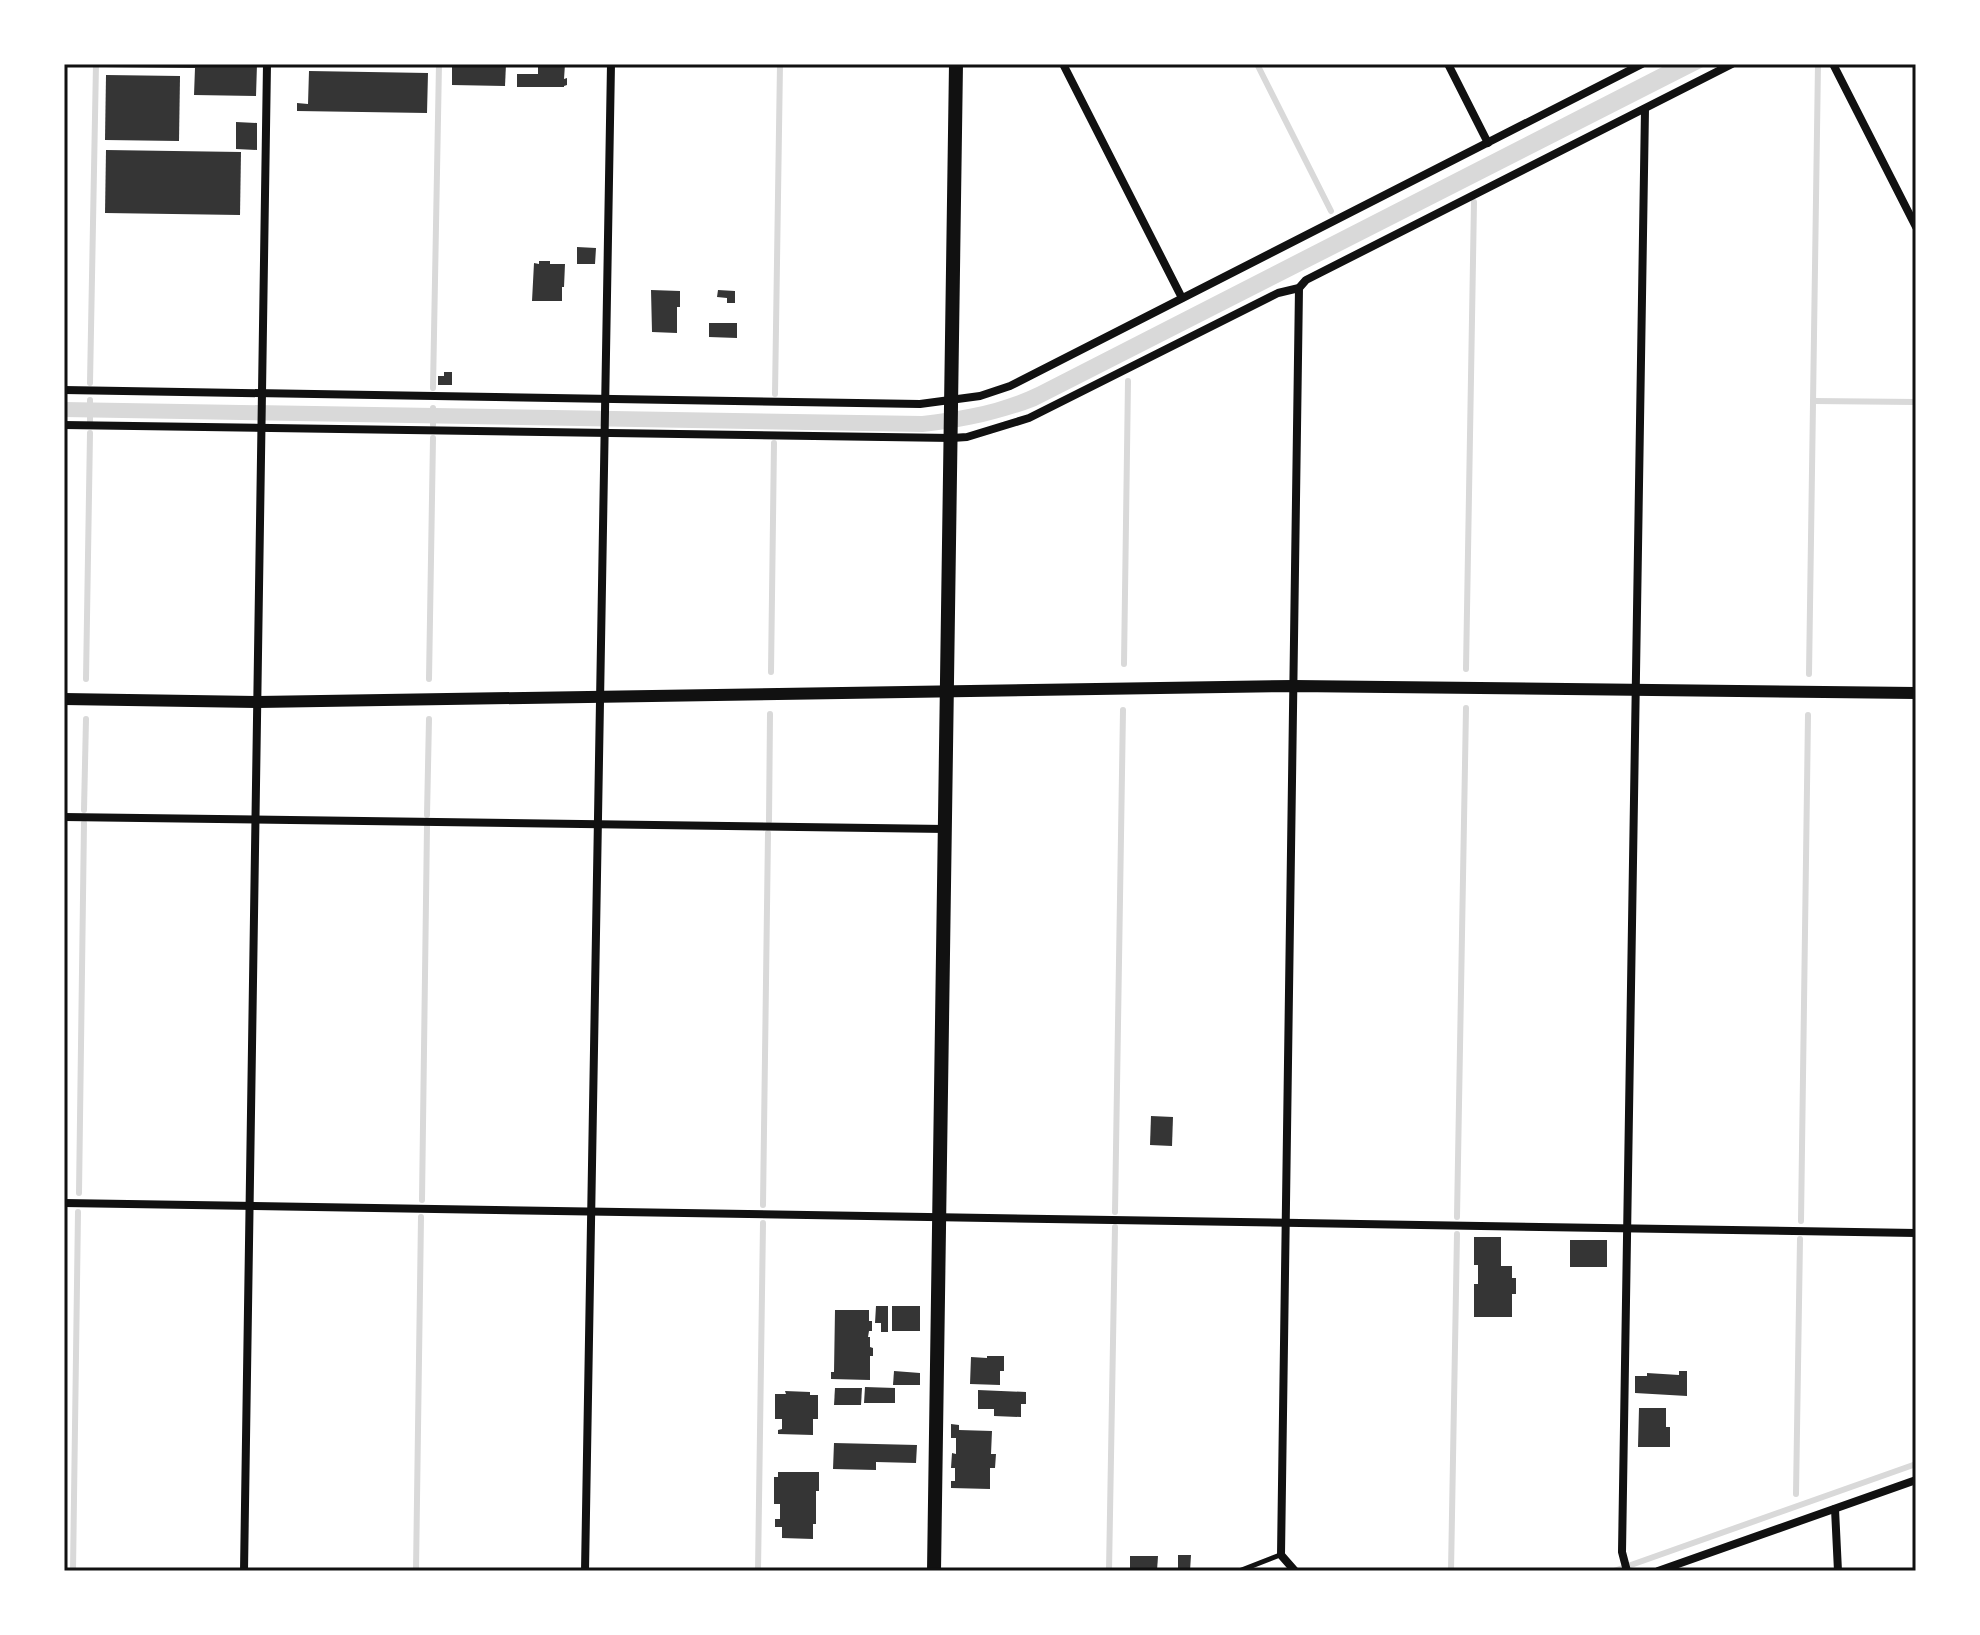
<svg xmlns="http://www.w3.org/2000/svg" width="1980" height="1635" viewBox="0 0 1980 1635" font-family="'Alegreya Sans',sans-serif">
<rect width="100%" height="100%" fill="#fff"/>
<path fill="#d9d9d9" d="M1668 64H1709L1036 406C999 420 963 428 923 432L64 417V402L922 416C962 411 1000 405 1037 387Z"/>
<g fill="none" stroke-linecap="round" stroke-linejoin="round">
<g stroke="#d9d9d9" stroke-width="6">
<path d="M1257 64 1331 211"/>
<path d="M90 383 96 64"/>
<path d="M433 388 439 64"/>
<path d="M775 394 780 64"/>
<path d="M1813 401 1916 402"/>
<path d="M90 421V400"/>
<path d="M433 425V408"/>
<path d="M1124 664 1128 381"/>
<path d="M1466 669 1474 202"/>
<path d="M771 672 774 443"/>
<path d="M1809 674 1818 64"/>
<path d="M86 679 90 433"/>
<path d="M429 679 433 438"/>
<path d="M84 810 86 719"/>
<path d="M427 815 429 719"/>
<path d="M769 821 770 714"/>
<path d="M79 1193 84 823"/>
<path d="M422 1200 427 826"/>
<path d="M763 1205 768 833"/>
<path d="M1115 1212 1123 710"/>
<path d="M1457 1217 1466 708"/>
<path d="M1801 1221 1808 715"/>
<path d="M1796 1494 1800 1239"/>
<path d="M73 1571 78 1212"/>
<path d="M416 1571 421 1217"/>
<path d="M758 1571 763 1223"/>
<path d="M1109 1571 1115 1227"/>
<path d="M1451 1571 1457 1234"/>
<path d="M1614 1571 1916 1464"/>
</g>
</g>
<g fill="#353535">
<path d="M105 64H257L256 96 194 95 195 68 105 67Z"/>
<path d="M452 64H506L505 86 452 85Z"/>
<path d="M538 64H565L564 79 567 78V85L564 86V87H517V74H538Z"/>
<path d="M309 71 428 73 427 113 297 111V103L308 104Z"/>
<path d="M106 75 180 76 179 141 105 140Z"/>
<path d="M236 122 257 123V150L236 149Z"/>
<path d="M106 150 241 152 240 215 105 213Z"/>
<path d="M577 247 596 248 595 264H577Z"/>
<path d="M539 261H550V264H565L564 287H562V301H532L534 263 539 264Z"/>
<path d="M651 290 680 291V307H677V333L652 332Z"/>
<path d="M718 290 735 291V303H727V298L717 297Z"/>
<path d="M709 323H737V338L709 337Z"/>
<path d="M444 372H452V385H438V376H444Z"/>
<path d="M1151 1116 1173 1117 1172 1146 1150 1145Z"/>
<path d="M1474 1237H1501V1266H1512V1278H1516V1294H1512V1317H1474V1284H1478V1265H1474Z"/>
<rect x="1570" y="1240" width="37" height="27"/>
<path d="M876 1306H888V1332H881V1323H875Z"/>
<rect x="892" y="1306" width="28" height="25"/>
<path d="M835 1310H869V1321H872V1331H869L868 1337H870V1347L873 1348V1356H870V1380L831 1379V1372H834Z"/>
<path d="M987 1356H1004V1371H1000V1385L970 1384 971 1357 987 1358Z"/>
<path d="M894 1371 920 1373V1385H893Z"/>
<path d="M1679 1371H1687V1396L1635 1393V1376H1647V1373L1679 1375Z"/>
<path d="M865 1387 895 1388V1403H864Z"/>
<path d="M835 1388H862L861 1405H834Z"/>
<path d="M978 1390 1026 1392V1404H1021V1417L994 1416V1409H978Z"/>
<path d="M785 1391 810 1392V1395H818V1419H813V1435L778 1434V1430L782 1429V1419H775V1394H786Z"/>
<path d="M1639 1408H1666V1427H1670V1447H1638Z"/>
<path d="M951 1424 959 1425V1430L992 1431 991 1454H996L995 1468H990V1489L951 1488V1481H955V1468H951L952 1453 956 1454V1438H951Z"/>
<path d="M834 1443 917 1445 916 1463 876 1462V1470L833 1469Z"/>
<path d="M778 1472H819V1491H816V1524H813V1539L782 1538V1527H775V1519H780V1504H774V1477H778Z"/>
<path d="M1178 1555H1191L1190 1571H1178Z"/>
<path d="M1130 1556H1158L1157 1571H1130Z"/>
</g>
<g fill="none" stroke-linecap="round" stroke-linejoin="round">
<path stroke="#111" stroke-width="5" d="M1239 1571 1280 1555"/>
<g stroke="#111" stroke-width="8">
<path d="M1063 64 1182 298"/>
<path d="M1448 64 1488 143"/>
<path d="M1833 64 1916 227"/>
<path d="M64 390 920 404 980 396 1010 386 1642 64"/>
<path d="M64 425 952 438 967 437 1029 418 1278 293 1299 288 1306 280 1732 64"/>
<path d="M64 817 946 829"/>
<path d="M64 1203 1916 1233"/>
<path d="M1835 1509 1838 1571"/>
<path d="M244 1571 267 64"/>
<path d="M585 1571 611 64"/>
<path d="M1295 1571 1281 1555 1299 288"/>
<path d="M1627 1571 1622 1552 1645 109"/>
<path d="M1658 1571 1916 1480"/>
</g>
<path stroke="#111" stroke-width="12" d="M64 699 258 702 1294 686 1916 693"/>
<path stroke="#111" stroke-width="14" d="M934 1571 956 64"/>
</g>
<rect width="1980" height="1635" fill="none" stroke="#ffffff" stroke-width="132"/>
<rect x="66" y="66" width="1848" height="1503" fill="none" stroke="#111" stroke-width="3"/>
</svg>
